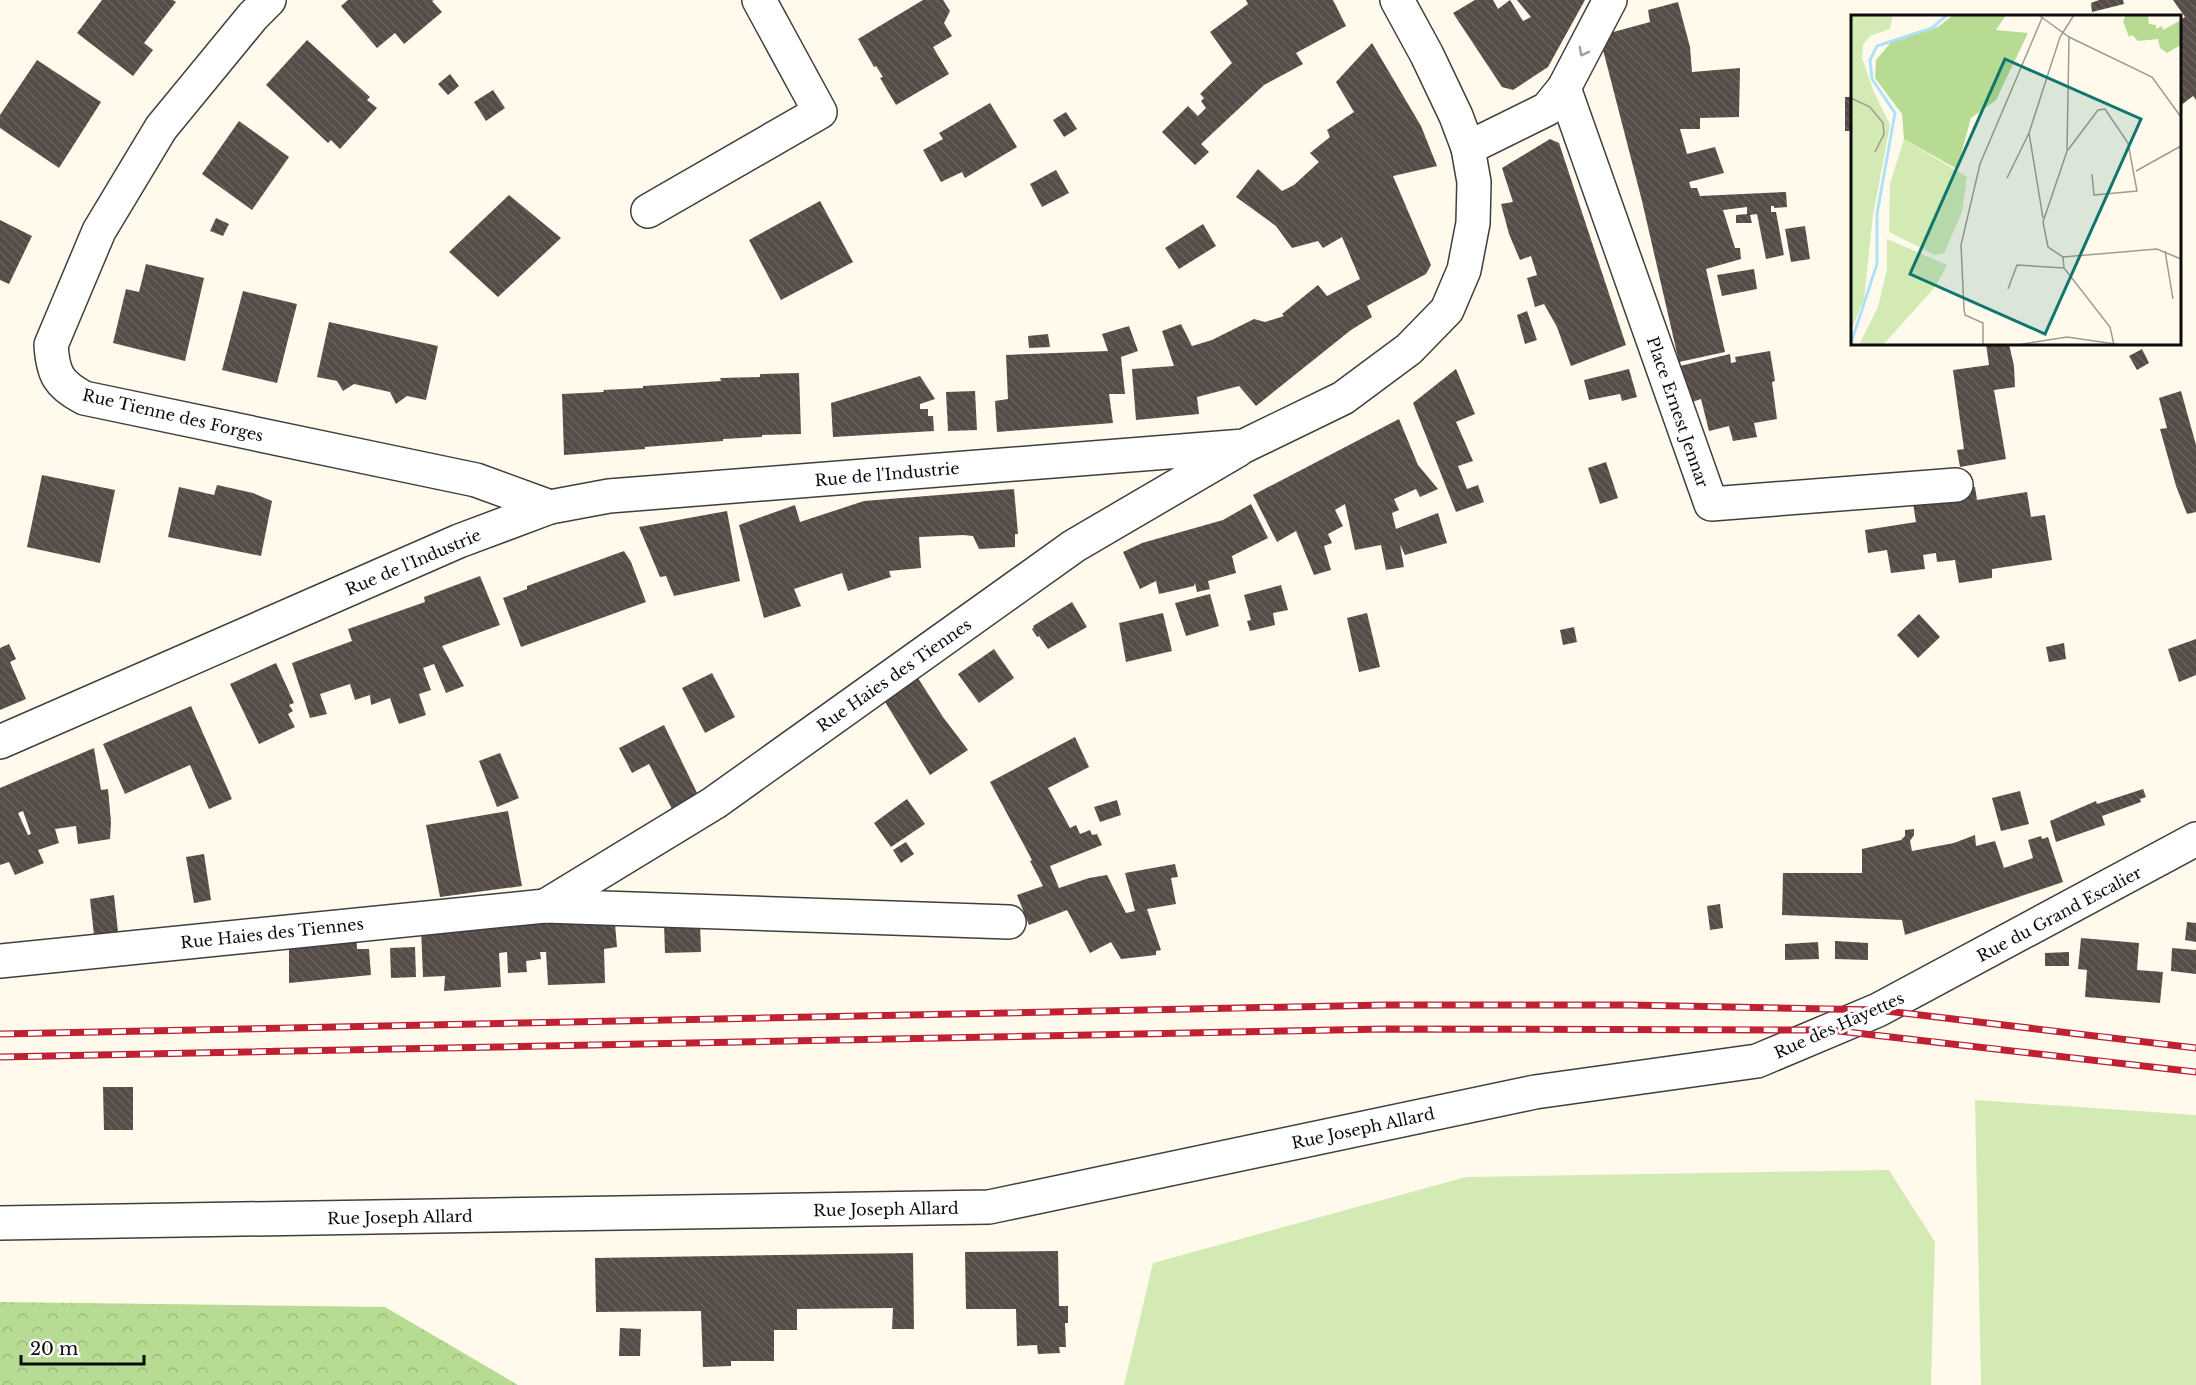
<svg xmlns="http://www.w3.org/2000/svg" width="2196" height="1385" viewBox="0 0 2196 1385" font-family="'Libre Baskerville',serif">
<defs>
<pattern id="forest-crowns" width="20" height="18" patternUnits="userSpaceOnUse" patternTransform="scale(1.5)"><rect width="20" height="18" fill="#b8db93"/><path d="M2 6a3 3 0 1 1 6 0M12 15a3 3 0 1 1 6 0" fill="none" stroke="#9dbb7e"/></pattern>
<pattern id="building-back-hatch" width="6" height="6" patternUnits="userSpaceOnUse" patternTransform="scale(1.5)"><rect width="6" height="6" fill="#554c48"/><path d="M-1 5l2 2M0 0l6 6M5-1l2 2" fill="none" stroke="#68615e"/></pattern>
</defs>
<rect width="100%" height="100%" fill="#fffaeb"/>
<g fill="#d3eab5">
<path d="M1975 1100 2196 1115V1385H1981Z"/>
<path d="M1889 1170 1935 1242 1931 1385H1124L1153 1263 1466 1177Z"/>
</g>
<path fill="url(#forest-crowns)" d="M0 1302 385 1307 518 1385H0Z"/>
<g fill="url(#building-back-hatch)" fill-rule="evenodd">
<path d="M102 0H173L176 2 144 43 153 50 133 76 77 33Z"/>
<path d="M348 0H434L432 1 442 12 404 44 395 33 377 48 341 6Z"/>
<path d="M923 0H943L950 11 944 23 952 36 933 47 949 74 896 105 880 78 883 77 876 66 874 67 858 39Z"/>
<path d="M1246 0H1333L1346 26 1296 53 1303 64 1264 85 1201 144 1209 152 1195 165 1162 132 1188 106 1198 116 1206 108 1201 101 1204 98 1200 94 1232 63 1210 32 1248 4Z"/>
<path d="M1475 0H1493L1498 9 1510 0 1523 21 1531 17 1517 0H1585L1548 67 1513 90 1502 87 1453 13Z"/>
<path d="M2099 0H2123L2124 4 2092 12 2091 3Z"/>
<path d="M2173 0H2196V100L2193 96 2180 106V20L2185 17Z"/>
<path d="M1678 2 1690 47 1692 72 1740 68 1739 117 1700 118V129H1680L1687 154 1715 147 1724 173 1689 182 1691 188H1697L1700 196 1786 192 1787 207 1774 208V206H1771V212H1776L1784 255 1766 259 1757 214 1750 215 1752 223H1736V215L1747 214V207L1723 210 1735 248H1740L1741 259 1706 269 1725 352 1679 362 1642 201 1602 46 1606 34 1650 22 1648 10Z"/>
<path d="M307 40 370 97 367 100 377 108 340 149 331 140 328 143 266 85Z"/>
<path d="M1372 43 1421 126 1437 166 1393 176 1431 265 1426 274 1367 306 1372 317 1351 330 1256 406 1239 386 1197 397 1199 414 1136 420 1132 369 1174 366 1162 331 1181 324 1192 346 1212 340 1254 319 1265 322 1284 316 1282 314 1318 285 1327 296 1360 279 1342 237 1323 248 1318 241 1292 248 1276 226 1236 197 1258 169 1282 191 1294 185 1319 162 1310 153 1330 137 1327 130 1354 112 1336 82Z"/>
<path d="M37 60 101 102 59 168 0 128V115Z"/>
<path d="M450 74 459 86 448 95 438 84Z"/>
<path d="M493 90 505 108 486 121 474 102Z"/>
<rect x="1845" y="97" width="7" height="34"/>
<path d="M990 103 1017 147 965 178 962 172 941 182 923 150 943 139 939 133Z"/>
<path d="M1066 112 1077 129 1064 137 1053 120Z"/>
<path d="M239 121 289 157 252 210 202 174Z"/>
<path d="M1550 139 1559 143 1626 345 1571 366 1557 327 1544 304 1535 307 1527 278 1537 275 1531 256 1520 260 1509 234 1501 204 1513 202 1502 168Z"/>
<path d="M1056 170 1069 193 1042 207 1030 184Z"/>
<path d="M509 195 561 238 498 297 449 252Z"/>
<path d="M820 201 853 262 781 300 749 240Z"/>
<path d="M216 218 229 224 223 236 210 231Z"/>
<path d="M0 220 32 236 9 284 0 280Z"/>
<path d="M1203 224 1216 246 1179 269 1165 248Z"/>
<path d="M1805 226 1810 259 1791 262 1785 229Z"/>
<path d="M146 264 204 278 185 361 113 343 126 289 139 292Z"/>
<path d="M1754 269 1757 289 1722 296 1717 275Z"/>
<path d="M243 291 297 304 277 383 222 370Z"/>
<path d="M1527 311 1537 340 1525 344 1517 315Z"/>
<path d="M329 322 438 346 426 400 407 396 396 404 390 392 354 384 343 391 337 381 317 377Z"/>
<path d="M1129 326 1138 351 1121 357 1125 394H1109L1113 423 997 432 995 401 1008 399 1006 355 1108 351 1102 334Z"/>
<path d="M1048 334 1050 347 1029 348 1028 336Z"/>
<path d="M1986 344H2009L2014 366 2015 387 1994 390 2006 459 1960 467 1957 450 1964 449 1953 370 1989 365Z"/>
<path d="M2142 349 2149 363 2137 370 2129 356Z"/>
<path d="M1770 351 1775 381 1772 382 1777 419 1754 423 1757 437 1733 441 1729 426 1709 431 1701 399 1689 403 1680 366 1730 354 1731 363 1736 362 1735 357Z"/>
<path d="M1456 369 1475 414 1456 422 1473 461 1458 466 1467 489 1478 485 1484 502 1456 512 1413 403Z"/>
<path d="M1629 369 1637 397 1622 401 1620 394 1589 400 1584 380Z"/>
<path d="M799 373 801 434 762 435V437L723 439V441L645 447V449L564 455 562 394 604 392 603 390 643 388V386L721 381 720 378 760 377V374Z"/>
<path d="M920 376 935 399 920 404V409H928V416H933L934 431 833 437 831 403Z"/>
<path d="M975 391 977 430 948 431 946 392Z"/>
<path d="M2181 391 2196 445V512L2187 514 2176 486 2160 429 2167 428 2159 398Z"/>
<path d="M1399 419 1418 465 1438 489 1420 497 1416 489 1394 499 1399 510 1392 513 1396 529 1438 513 1447 543 1405 555 1400 545 1404 567 1386 570 1381 545 1355 550 1345 504 1335 510 1343 526 1328 534 1332 543 1324 546 1331 570 1314 575 1296 531 1277 542 1253 495Z"/>
<path d="M1606 462 1618 498 1600 504 1588 468Z"/>
<path d="M42 475 115 490 100 563 27 547Z"/>
<path d="M217 485 253 493 272 501 261 556 168 537 179 487 214 495Z"/>
<path d="M1975 487 1977 500 2027 492 2031 517 2045 515 2052 560 1992 569V578L1959 583 1955 560 1937 562 1936 553 1923 555 1925 569 1891 573 1887 550 1868 553 1865 530 1916 522 1912 497Z"/>
<path d="M1014 489 1018 534H1015V547L979 549 973 536 963 535 919 537 921 568 889 571 891 577 848 591 842 573 794 589 801 606 764 618 739 525 795 505 800 522 864 501Z"/>
<path d="M1251 504 1268 538 1232 556 1236 573 1208 581 1210 589 1197 592 1195 583 1194 586 1159 594 1156 581 1140 589 1123 552 1142 543 1223 520Z"/>
<path d="M727 511 740 581 674 596 666 576 660 577 639 527Z"/>
<path d="M624 551 631 562 646 602 521 647 503 598 527 589V586Z"/>
<path d="M480 576 500 625 442 646 464 686 446 693 434 664 423 668 431 690 419 694 426 715 399 724 390 698 371 705 370 695 355 700 350 684 320 694 327 714 310 718 292 663 352 641 348 629 425 602 424 597Z"/>
<path d="M1281 585 1288 610 1273 613 1275 625 1250 631 1247 621 1251 620 1244 595Z"/>
<path d="M1210 594 1219 626 1186 636 1175 603Z"/>
<path d="M1072 602 1087 627 1048 649 1039 636 1037 637 1032 629 1034 627 1033 626Z"/>
<path d="M1163 613 1172 651 1126 662 1119 623Z"/>
<path d="M1367 613 1380 667 1359 672 1347 618Z"/>
<path d="M1919 614 1940 637 1918 658 1897 635Z"/>
<path d="M1574 627 1577 642 1563 645 1560 630Z"/>
<path d="M2196 639V675L2179 682 2168 649Z"/>
<path d="M2064 643 2066 659 2049 662 2046 647Z"/>
<path d="M9 644 16 659 10 662 26 699 0 710V648Z"/>
<path d="M994 649 1014 678 979 703 958 674Z"/>
<path d="M276 663 294 703 289 705 293 711 288 714 295 727 259 744 230 684Z"/>
<path d="M712 673 735 717 705 733 682 688Z"/>
<path d="M916 675 943 717 968 750 930 775 882 697Z"/>
<path d="M191 706 232 799 209 809 190 765 125 794 103 744Z"/>
<path d="M664 725 700 799 674 813 649 764 632 773 619 748Z"/>
<path d="M1075 737 1089 767 1048 788 1070 828 1076 825 1080 834 1090 830 1092 835 1097 834 1102 845 1050 866 1059 888 1089 878 1107 875 1126 913 1135 911 1125 873 1175 864 1178 877 1171 878 1176 904 1147 909 1161 950 1156 951V955L1121 959 1111 942 1090 953 1067 910 1029 925 1017 895 1043 886 1030 861 1032 860 990 782Z"/>
<path d="M94 748 101 790 108 789 111 822 110 839 78 844 76 826 55 829 59 843 38 850 44 863 15 875 9 862 0 865V788ZM23 811 31 834 28 835 18 813Z"/>
<path d="M500 753 519 798 497 807 479 761Z"/>
<path d="M2143 789 2146 797 2140 799 2141 802 2102 816 2105 825 2056 842 2050 821 2096 801 2097 804Z"/>
<path d="M2020 791 2029 824 2001 831 1992 798Z"/>
<path d="M907 799 925 824 891 847 874 823Z"/>
<path d="M1117 800 1121 815 1100 822 1094 807Z"/>
<path d="M508 811 522 886 440 897 426 825Z"/>
<path d="M1914 829V835L1910 841 1912 851 1954 843 1975 835 1976 846 1995 841 2004 868 2033 858 2028 840 2041 836 2042 839 2048 837 2063 882 1905 935 1902 920 1782 915 1783 873H1862V849L1901 840 1905 836V830Z"/>
<path d="M906 842 914 854 901 863 893 850Z"/>
<path d="M204 854 211 900 194 903 186 857Z"/>
<path d="M114 895 118 932 94 935 90 899Z"/>
<path d="M1720 904 1723 928 1710 930 1707 906Z"/>
<path d="M605 916 606 925 615 924 617 947 604 949 605 983 548 985 546 952H540L541 959 526 961 527 972 508 973 507 952 499 953 501 987 444 991 445 976 423 977 421 928Z"/>
<path d="M2187 922 2196 923V942L2185 940Z"/>
<path d="M700 923 701 952 665 953 664 924Z"/>
<path d="M356 929 357 949H369L371 975 289 983V936Z"/>
<path d="M2081 938 2139 943 2137 970 2163 972 2160 1003 2085 997 2087 970 2078 969Z"/>
<path d="M1835 941 1868 943V960L1835 959Z"/>
<path d="M1818 942 1819 959 1785 960V944Z"/>
<path d="M415 947 416 977 391 978 390 948Z"/>
<path d="M2172 948 2196 950V974L2171 971Z"/>
<path d="M2069 952V966H2045V953Z"/>
<path d="M103 1087H133V1130H104Z"/>
<path d="M1058 1251 1059 1306H1068V1323H1065L1066 1347H1059L1060 1353 1038 1354 1037 1345 1017 1346 1016 1309H966L965 1252Z"/>
<path d="M913 1253 914 1329H892L893 1308 797 1309V1330H774V1361H731V1366L703 1367 701 1311 596 1312 595 1258Z"/>
<path d="M620 1328 641 1329 640 1356H619Z"/>
</g>
<g fill="none" stroke-linecap="round" stroke-linejoin="round">
<defs>
<g id="minor">
<path d="M269 0 253 16 161 128 99 231 51 345C53 374 58 384 84 398L476 480 550 507"/>
<path d="M1564 88 1711 504 1956 485"/>
<path d="M1468 148 1547 109 1564 88 1610 0"/>
<path d="M648 211 820 112 759 0"/>
<path d="M0 742 459 541 550 507 609 496 1244 446 1343 398 1409 349 1447 310 1464 270 1473 223 1474 182 1468 148 1456 116 1427 55 1397 0"/>
<path d="M545 906 714 803 1074 546 1238 450"/>
<path d="M0 961 545 906 1009 922"/>
<path d="M0 1223 989 1207 1535 1092 1757 1061 1878 1010 2196 839"/>
</g>
</defs>
<use href="#minor" stroke="#3f3f3f" stroke-width="36"/>
<use href="#minor" stroke="#fff" stroke-width="33"/>
<defs>
<g id="rail">
<path d="M0 1034 1384 1005H1629L1878 1010 2196 1048"/>
<path d="M0 1057 1385 1029 1830 1030 2196 1072"/>
</g>
</defs>
<use href="#rail" stroke="#bf2132" stroke-width="7"/>
<use href="#rail" stroke="#fff" stroke-width="4.5" stroke-dasharray="14" stroke-linecap="butt"/>
</g>
<defs><path id="oneway-chevron" d="M-2-3.5L2.5 0L-2 3.5" fill="none" stroke-width="1.6" stroke-linecap="round" stroke-linejoin="round" transform="scale(1.5)"/></defs>
<use stroke="#9e9e9e" href="#oneway-chevron" transform="translate(1583 52) rotate(118)"/>
<g text-anchor="middle" stroke-width="6" stroke-linejoin="round" paint-order="stroke">
<g font-size="16" fill="#0c0c0c" stroke="#fff">
<text transform="translate(1678 412) rotate(71)" y="6">Place Ernest Jennar</text>
<text transform="translate(173 415) rotate(13)" y="6">Rue Tienne des Forges</text>
<text transform="translate(887 474) rotate(-5)" y="6">Rue de l'Industrie</text>
<text transform="translate(413 562) rotate(-23)" y="6">Rue de l'Industrie</text>
<text transform="translate(894 675) rotate(-35)" y="6">Rue Haies des Tiennes</text>
<text transform="translate(2059 914) rotate(-28)" y="6">Rue du Grand Escalier</text>
<text transform="translate(272 933) rotate(-6)" y="6">Rue Haies des Tiennes</text>
<text transform="translate(1839 1025) rotate(-24)" y="6">Rue des Hayettes</text>
<text transform="translate(1363 1128) rotate(-12)" y="6">Rue Joseph Allard</text>
<text transform="translate(886 1209) rotate(-1)" y="6">Rue Joseph Allard</text>
<text transform="translate(400 1217) rotate(-1)" y="6">Rue Joseph Allard</text>
</g>
</g>
<g transform="translate(1851 15)">
<rect width="330" height="330" fill="#fffaeb"/>
<path d="M0 0H42L39 14 19 21 12 30 11 43 22 75 39 110 22 200 13 284 0 316ZM53 124 116 162 111 197 93 238 84 240 38 217 39 169ZM36 224 96 250 84 272 32 330H8L27 292 36 254Z" fill="#d3eab5"/>
<path d="M102 0H155L145 15 177 18 145 85 120 103 106 154 53 124 51 99 24 63 25 45 41 26 87 12ZM275 0 297 1 298 9 305 10V14L311 11 312 15 330 5V30L316 38 309 33 307 24 287 26 281 20 278 22 272 6Z" fill="#b8db93"/>
<path fill="none" stroke="#afe1f7" stroke-width="3" d="M0 328 26 249V199L44 98 21 64 19 45 26 31 81 13 96 0"/>
<path fill="none" stroke="#9e9b92" stroke-width="1.5" d="M189 1 218 22 301 62 330 102M218 22 216 136 192 207 197 232 212 242 306 234 330 244M0 83 19 92 32 108 33 119 24 137M178 118 192 203M217 135 247 95 254 94 277 128 286 176 243 180 241 159M285 156 330 131M156 163 178 118 209 22 223 0M314 236 322 284M212 242 213 253 259 312 263 330M157 274 166 250 213 253M132 330V308L114 300 113 294 110 230 129 149 191 3M166 330 216 322 271 330"/>
<path fill="#0f766e" fill-opacity="0.15" stroke="#0f766e" stroke-width="3" d="M154 44 290 104 194 319 59 259Z"/>
<rect width="330" height="330" fill="none" stroke="#0c0c0c" stroke-width="3"/>
</g>
<path d="M21 1355v9h123v-9" fill="none" stroke="#0c0c0c" stroke-width="3"/>
<text x="30" y="1355" font-size="18" fill="#0c0c0c" stroke="#ffffff" stroke-width="4.5" paint-order="stroke">20 m</text>
</svg>
